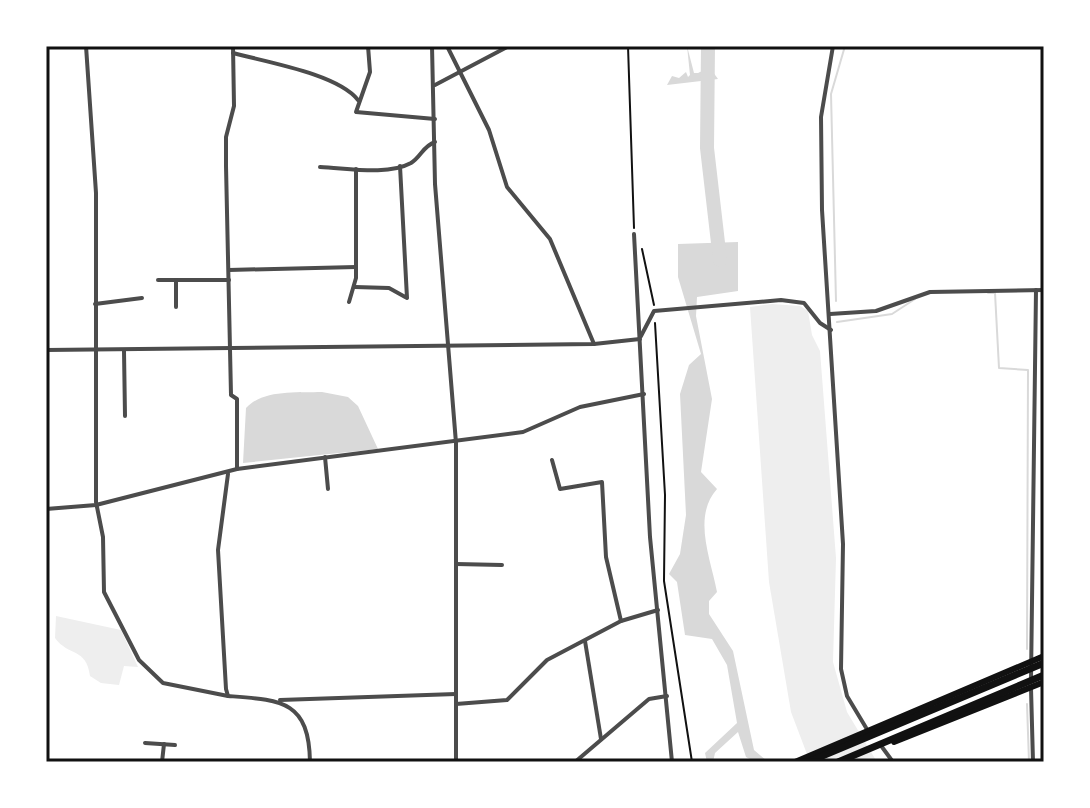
<svg xmlns="http://www.w3.org/2000/svg" width="1090" height="808" viewBox="0 0 1090 808" font-family="Barlow,sans-serif">
<rect width="100%" height="100%" fill="#fff"/>
<g fill="#eee">
<path d="M772 304 800 306 808 311 812 335 820 351 836 558 833 662 847 712 877 762H810L791 712 769 582 750 307Z"/>
<path d="M56 616 121 630 138 667 124 666 119 685 101 683 90 676C86 647 69 657 55 638Z"/>
</g>
<g fill="#d9d9d9">
<path d="M687 46 694 73H698L704 70 707 46H710V68L718 79 667 85 672 76 679 78 686 72 688 77 690 75Z"/>
<path d="M738 242V291L697 297 696 316 712 399 701 472 717 489C692 517 711 559 717 592L709 601V614L733 651 754 750 768 762H756L746 757 738 732 715 753 713 762H707L705 753 737 723 727 665 712 639 685 635 677 582 669 574 680 554 686 515 680 394 689 365 701 354 678 277V244Z"/>
<path d="M322 392 348 397 358 406 378 449 243 463 246 408C264 389 297 393 322 392Z"/>
</g>
<g fill="none" stroke-linecap="round" stroke-linejoin="round">
<g stroke="#d9d9d9" stroke-width="2">
<path d="M988 293H995L999 368 1028 370 1027 649"/>
<path d="M836 301 831 94 845 46"/>
<path d="M837 322 892 314 915 299"/>
<path d="M1027 704 1029 762"/>
</g>
<path stroke="#d9d9d9" stroke-width="14" d="M708 46 707 148 720 260"/>
<g stroke="#111" stroke-width="2">
<path d="M628 46 634 228"/>
<path d="M642 249 654 305"/>
<path d="M655 323 665 495 664 581 692 762"/>
</g>
<g stroke="#4c4c4c" stroke-width="4">
<path d="M86 46 96 193V502L103 537 104 592 139 660 163 683 228 696"/>
<path d="M233 46 234 106 226 137V166L231 395 237 399V469"/>
<path d="M368 46 370 72 356 112 435 119"/>
<path d="M447 46 489 130 507 187 550 239 594 344"/>
<path d="M833 46 821 117 822 210 843 544 841 669 847 696 868 731"/>
<path d="M233 53C266 62 338 74 358 100"/>
<path d="M435 85 509 46"/>
<path d="M320 167C347 168 387 176 411 163 421 157 423 146 435 142"/>
<path d="M634 234 650 537 672 762"/>
<path d="M229 270 356 267"/>
<path d="M158 280H229"/>
<path d="M176 280V307"/>
<path d="M355 287 389 288 407 298 400 166"/>
<path d="M349 302 356 278V169"/>
<path d="M95 304 142 298"/>
<path d="M641 336 654 311 781 300 804 303 820 323 831 330"/>
<path d="M124 351 125 416"/>
<path d="M325 457 328 489"/>
<path d="M552 460 560 489 602 482 606 557 621 621"/>
<path d="M228 474 218 550 226 689 228 696C281 700 309 700 310 762"/>
<path d="M46 509 96 505 237 469 523 432 580 407 644 394"/>
<path d="M456 564 502 565"/>
<path d="M585 641 601 739"/>
<path d="M1031 680 1036 290"/>
<path d="M1031 688 1033 762"/>
<path d="M280 700 456 694"/>
<path d="M456 704 507 700 547 660 621 621 658 610"/>
<path d="M145 743 175 745"/>
<path d="M882 747 893 762"/>
<path d="M162 762 164 744"/>
<path d="M575 762 649 699 667 696"/>
</g>
<g stroke="#4c4c4c" stroke-width="4">
<path d="M432 46 435 184 456 443V762"/>
<path d="M830 314 876 311 930 292 1044 290"/>
<path d="M46 350 594 344 640 339"/>
</g>
<g stroke="#111" stroke-width="6">
<path d="M894 742 1044 682"/>
<path d="M795 762 1044 656"/>
</g>
<g stroke="#111" stroke-width="7">
<path d="M808 762 1044 663"/>
<path d="M838 762 1044 675"/>
</g>
</g>
<rect width="1090" height="808" fill="none" stroke="#ffffff" stroke-width="96"/>
<rect x="48" y="48" width="994" height="712" fill="none" stroke="#111" stroke-width="3"/>
</svg>
